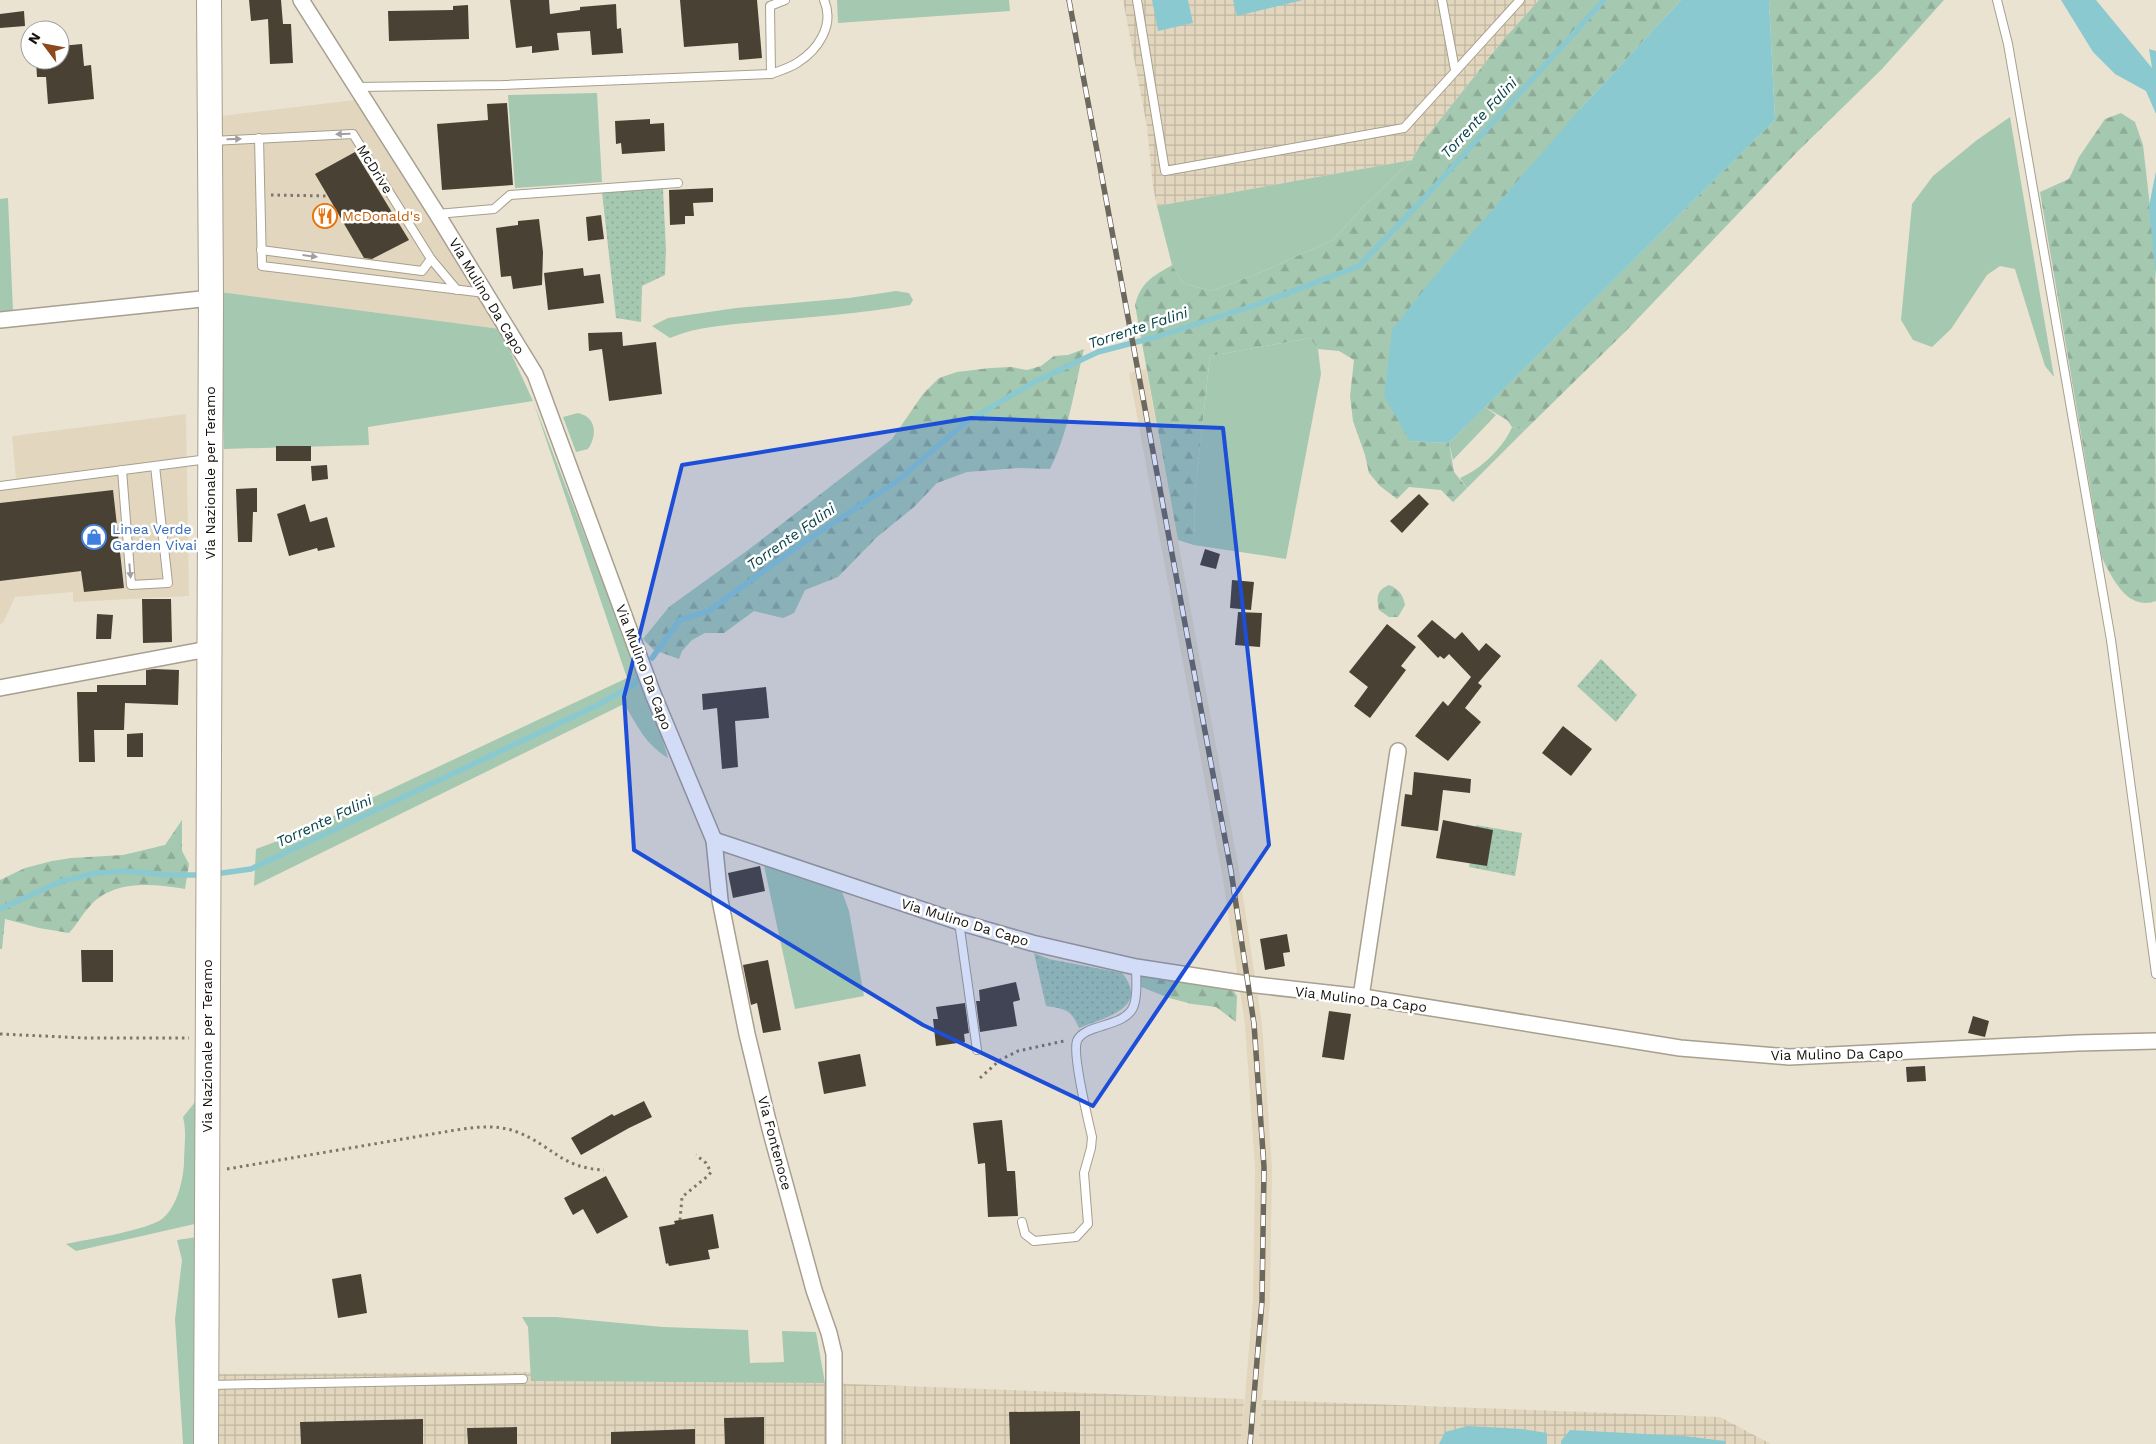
<svg xmlns="http://www.w3.org/2000/svg" width="2156" height="1444" viewBox="0 0 2156 1444" font-family="'Work Sans',sans-serif">
<defs>
<pattern id="industrial-grid" width="8" height="8" patternUnits="userSpaceOnUse" patternTransform="scale(1.25)"><rect width="8" height="8" fill="#e2d7be"/><path d="M0 4h8M4 0v8" fill="none" stroke="#c1b8a2"/></pattern>
<pattern id="forest-firs" width="22" height="20" patternUnits="userSpaceOnUse" patternTransform="scale(1.25)"><rect width="22" height="20" fill="#a5c8b1"/><path d="M5 1l3.5 6h-7zM16 11l3.5 6h-7z" fill="#8dab97"/></pattern>
<pattern id="park-dots" width="8" height="8" patternUnits="userSpaceOnUse" patternTransform="scale(1.25)"><rect width="8" height="8" fill="#a5c8b1"/><path d="M2 2h.1M6 6h.1" fill="none" stroke="#8dab97" stroke-width="1.8" stroke-linecap="round"/></pattern>
</defs>
<rect width="100%" height="100%" fill="#ebe3d1"/>
<g fill="#e2d7be">
<path d="M355 100 500 329 220 292 221 116Z"/>
<path d="M1146 369 1239 870 1262 1024 1272 1167 1270 1301 1258 1444H1241L1253 1300 1255 1167 1245 1025 1222 873 1129 373Z"/>
<path d="M186 414 189 596 73 602V592L15 597 3 623 0 624V482L16 479 12 436Z"/>
</g>
<g fill="url(#industrial-grid)">
<path d="M1123 0H1539L1504 39 1420 145 1412 160 1157 206 1153 187 1147 127Z"/>
<path d="M531 1372V1381L799 1382 1244 1399 1241 1444H216V1374Z"/>
<path d="M1262 1400 1720 1417 1771 1444H1258Z"/>
</g>
<g fill="#a5c8b1">
<path d="M837 0H1009L1010 11 838 23Z"/>
<path d="M597 93 602 182 515 188 508 95Z"/>
<path d="M2010 117 2054 377 2045 366 2015 269 2000 266 1987 275 1951 329 1932 347 1913 340 1901 320 1912 204 1933 176 1977 140Z"/>
<path d="M1412 160 1365 205 1333 240 1257 274 1211 291 1183 283 1172 265 1157 206Z"/>
<path d="M8 198 13 311 0 312V199Z"/>
<path d="M896 291 909 293 913 300 910 305C860 314 808 317 757 322 728 325 698 326 670 338L652 326 668 318 736 308 849 298Z"/>
<path d="M220 292 500 329 533 401 661 734 668 758C643 742 639 727 624 704L254 886 256 849 291 836 627 678 533 401 368 427 369 445 224 449Z"/>
<path d="M1310 338 1318 349 1321 374 1286 559 1194 545 1195 491 1210 356Z"/>
<path d="M1485 407 1496 415 1453 460 1449 443Z"/>
<path d="M578 413C597 417 597 436 588 449L576 452 563 417Z"/>
<path d="M1512 427 1525 430 1467 488 1460 478C1480 470 1504 447 1512 427Z"/>
<path d="M763 861 841 889 849 911 864 996 795 1009Z"/>
<path d="M196 1101 199 1223 76 1251 66 1244C88 1239 145 1231 162 1219 177 1207 183 1181 184 1163 184 1148 187 1132 183 1117Z"/>
<path d="M197 1237 195 1444H183L175 1319 182 1260 177 1240Z"/>
<path d="M522 1317H556L663 1327 748 1330 750 1363 784 1362 782 1331 816 1332 825 1383 531 1381 528 1327Z"/>
</g>
<g fill="url(#forest-firs)">
<path d="M1539 0H1681L1580 109 1410 441 1449 443 1454 472 1467 488 1453 502 1441 490 1409 487 1397 499 1380 486 1369 473 1365 455 1353 421 1350 396 1354 360 1339 351 1318 349 1310 338 1210 356 1195 491 1194 545 1178 540 1135 305C1141 282 1152 277 1172 265L1183 283 1211 291 1257 274 1333 240 1365 205 1412 160 1420 145 1504 39Z"/>
<path d="M1769 0H1944L1881 70 1798 151 1626 331 1525 430 1512 427 1507 420 1485 407 1775 120Z"/>
<path d="M2121 113 2135 122 2143 145 2155 251 2156 601C2127 611 2113 579 2102 558L2040 192 2069 179 2079 157 2105 119Z"/>
<path d="M1084 349C1074 390 1069 431 1050 469L1019 468 967 472 937 483 914 507 877 537 838 577 805 590 794 613 783 618 754 611 724 633H705L692 640 682 651 679 659 654 650 643 639 669 607 748 550 892 439 923 394 939 378 957 372 990 368 1011 367 1027 370 1041 366 1054 356 1068 355Z"/>
<path d="M1389 585C1399 589 1403 595 1405 605L1398 617H1389L1379 610C1376 597 1377 590 1389 585Z"/>
<path d="M182 820V851L189 864 185 889C154 884 114 879 90 906 82 914 77 925 69 933L39 928 5 919 2 949H0V880L25 868 52 861 71 858 123 855 165 845Z"/>
<path d="M1139 976 1232 989 1237 996 1236 1022 1216 1007 1192 1004 1169 998 1139 986Z"/>
</g>
<g fill="url(#park-dots)">
<path d="M663 189 666 250 665 275 642 286 641 322 616 318 602 192Z"/>
<path d="M1601 659 1637 695 1616 722 1577 686Z"/>
<path d="M1476 825 1522 833 1515 876 1469 867Z"/>
<path d="M1034 953 1049 959 1122 973C1151 1008 1103 1018 1079 1028 1071 1009 1065 1009 1046 1006Z"/>
</g>
<g fill="#8bc9d0">
<path d="M1152 0H1188L1193 23 1158 31Z"/>
<path d="M1233 0H1303L1237 16Z"/>
<path d="M1681 0H1769L1775 120 1449 443 1410 441 1384 396 1392 330 1433 278 1580 109Z"/>
<path d="M2061 0H2096L2152 68 2149 49 2156 51V114L2146 91 2115 74 2093 52Z"/>
<path d="M2156 171V279L2149 206Z"/>
<path d="M1468 1426 1522 1429 1547 1433V1444H1439L1445 1432Z"/>
<path d="M1570 1430 1684 1436 1725 1441 1726 1444H1561V1441Z"/>
</g>
<g fill="none" stroke-linecap="round" stroke-linejoin="round">
<g stroke="#8bc9d0" stroke-width="5.5">
<path d="M652 658 680 620 709 611 791 551 897 481 966 422 1036 381 1098 352 1159 336 1256 305 1359 266 1429 193 1604 0"/>
<path d="M215 874 251 869 598 705 634 684 637 680"/>
<path d="M0 909 62 881 96 873 128 871 168 875H203"/>
</g>
</g>
<g fill="#494234">
<path d="M249 0H281L283 24H291L293 63 270 64 268 19 251 21Z"/>
<path d="M510 0H549L550 14 580 10V7L616 4 617 29 621 28 623 53 592 55 590 31 557 33 559 50 532 53V46L516 48Z"/>
<path d="M680 0H757L762 58 739 60 738 43 684 47Z"/>
<path d="M468 5 469 39 389 41 388 11 453 10V6Z"/>
<path d="M24 11 25 26 0 28V14Z"/>
<path d="M82 44 84 66 91 65 94 99 48 104 46 77H37L36 60H60V46Z"/>
<path d="M507 103 513 185 442 190 437 124 488 120 487 104Z"/>
<path d="M650 119V124L664 123 665 151 622 154 621 143 616 144 615 121Z"/>
<path d="M355 152 409 240 372 259 364 258 315 174Z"/>
<path d="M713 188V202L693 203 694 216H685V224L670 225 669 190Z"/>
<path d="M601 215 604 239 588 241 586 217Z"/>
<path d="M539 219 543 252 542 285 513 289 511 276 501 277 496 228 518 225V221Z"/>
<path d="M583 268 584 276 600 274 604 303 548 310 544 273Z"/>
<path d="M622 332 623 346 656 342 662 394 609 401 602 349 589 351 588 333Z"/>
<rect x="276" y="446" width="35" height="15"/>
<path d="M327 465 328 479 312 481 311 466Z"/>
<path d="M257 488V512H253L252 542H238L236 489Z"/>
<path d="M113 490 124 588 84 592 81 571 0 581V503Z"/>
<path d="M1419 494 1429 504 1402 533 1390 521Z"/>
<path d="M305 504 310 522 327 517 335 547 318 551 317 548 289 556 277 514Z"/>
<path d="M1205 549 1220 554 1216 569 1200 565Z"/>
<path d="M1232 580 1254 582 1251 610 1230 608Z"/>
<path d="M142 599H171L172 642 143 643Z"/>
<path d="M1238 612 1262 613 1260 647 1235 645Z"/>
<path d="M97 614 113 615 111 639H96Z"/>
<path d="M1432 620 1455 639 1462 632 1479 651 1486 643 1501 656 1478 683 1482 686 1465 708 1481 722 1448 761 1415 736 1443 701 1448 706 1471 677 1449 654 1444 659 1440 656 1438 658 1417 636Z"/>
<path d="M1387 624 1416 647 1401 666 1406 670 1370 718 1354 706 1368 687 1349 672Z"/>
<path d="M154 669 179 670 178 705 125 703 124 730H94L95 762H79L77 692H97V685H146V670Z"/>
<path d="M766 687 769 718 735 721 738 767 722 769 717 708 703 710 702 694Z"/>
<path d="M1563 726 1592 749 1571 776 1542 753Z"/>
<path d="M143 733V757H127V734Z"/>
<path d="M1414 772 1471 779 1470 793 1443 790 1438 831 1401 826 1405 794 1412 795Z"/>
<path d="M1443 820 1493 830 1487 866 1436 858Z"/>
<path d="M760 866 765 891 733 898 728 873Z"/>
<path d="M1287 934 1290 952 1283 953 1285 966 1265 970 1260 939Z"/>
<path d="M81 950H113V982H82Z"/>
<path d="M768 960 781 1030 763 1033 757 1003 751 1005 743 965Z"/>
<path d="M1016 982 1020 1000 1013 1002 1017 1026 980 1032 976 1001H980L979 990Z"/>
<path d="M965 1003 969 1033 964 1034 965 1042 936 1046 933 1019H938L936 1007Z"/>
<path d="M1329 1011 1351 1014 1344 1060 1322 1057Z"/>
<path d="M1973 1016 1989 1021 1985 1037 1968 1033Z"/>
<path d="M860 1054 866 1086 824 1094 818 1062Z"/>
<path d="M1925 1066 1926 1081 1907 1082 1906 1067Z"/>
<path d="M644 1101 652 1117 629 1128 581 1155 571 1138 612 1114 614 1116Z"/>
<path d="M1002 1120 1007 1171H1015L1018 1216 988 1217 985 1163 978 1164 973 1123Z"/>
<path d="M606 1176 628 1217 597 1234 583 1209 573 1215 564 1198Z"/>
<path d="M713 1214 719 1248 708 1250 710 1259 669 1266 668 1263 666 1264 659 1227 675 1224 674 1221Z"/>
<path d="M361 1274 367 1313 338 1318 332 1279Z"/>
<path d="M1080 1411V1444H1010L1009 1412Z"/>
<path d="M764 1417V1444H725L724 1418Z"/>
<path d="M423 1419V1444H301L300 1422Z"/>
<path d="M517 1427V1444H468L467 1428Z"/>
<path d="M695 1429V1444H611V1432Z"/>
</g>
<g fill="none" stroke-linecap="round" stroke-linejoin="round">
<defs>
<g id="service">
<path d="M1137 0 1165 171 1404 128 1520 0"/>
<path d="M1442 0 1455 70"/>
<path d="M1997 0 2008 44 2111 640 2156 974"/>
<path d="M771 74 770 6 785 0"/>
<path d="M356 87 503 85 771 74C779 71 789 68 797 63 818 50 835 25 824 0"/>
<path d="M259 138 262 266 485 293"/>
<path d="M212 141 353 134 431 259 422 271 261 250"/>
<path d="M437 214 494 209 510 195 678 183"/>
<path d="M431 259 457 290"/>
<path d="M122 470 131 585 168 583 155 466"/>
<path d="M0 486 208 459"/>
<path d="M959 922 977 1050"/>
<path d="M1022 1222 1025 1234 1034 1241 1076 1237 1088 1224 1084 1173 1091 1148 1092 1137C1088 1120 1072 1054 1077 1041 1084 1023 1127 1028 1134 1005 1138 993 1136 979 1136 967"/>
<path d="M210 1385 523 1379"/>
</g>
<g id="minor">
<path d="M301 0 437 214 535 374 653 694 714 840 720 900 747 1034 770 1129 814 1290 829 1333 834 1354V1444"/>
<path d="M0 320 211 298"/>
<path d="M0 688 208 649"/>
<path d="M714 840 959 922 1032 943 1136 967 1247 984 1363 997 1680 1048 1789 1057 2077 1043 2156 1041"/>
<path d="M1361 997 1398 751"/>
</g>
<path id="primary" d="M206 1444 211 298 209 0"/>
</defs>
<use href="#service" stroke="#a79f8f" stroke-width="10"/>
<use href="#minor" stroke="#a79f8f" stroke-width="18"/>
<use href="#primary" stroke="#a79f8f" stroke-width="26"/>
<g stroke="#7c766b" stroke-width="3" stroke-dasharray="2.5 4" stroke-linecap="butt">
<path d="M271 195 328 196"/>
<path d="M0 1034 86 1038H189"/>
<path d="M980 1078 1000 1060 1018 1051 1064 1041"/>
<path d="M227 1169 444 1132C468 1128 494 1123 517 1132 553 1146 561 1168 604 1170"/>
<path d="M680 1220 682 1197 709 1175 711 1172 706 1163 696 1155"/>
</g>
<use href="#service" stroke="#fff" stroke-width="8"/>
<use href="#minor" stroke="#fff" stroke-width="15"/>
<use href="#primary" stroke="#fff" stroke-width="24"/>
<defs>
<path id="rail" d="M1069 0 1231 871 1254 1024 1264 1167 1262 1301 1250 1444"/>
</defs>
<use href="#rail" stroke="#6d685d" stroke-width="5.5"/>
<use href="#rail" stroke="#fff" stroke-width="4" stroke-dasharray="11" stroke-linecap="butt"/>
</g>
<defs><path id="oneway-solid" d="M-6-.8H1V-3.2L6.5 0L1 3.2V.8H-6Z" transform="scale(1.25)"/></defs>
<g fill="#a1a09e">
<use href="#oneway-solid" transform="translate(343 134) rotate(178)"/>
<use href="#oneway-solid" transform="translate(234 139) rotate(-2)"/>
<use href="#oneway-solid" transform="translate(310 256) rotate(7)"/>
<use href="#oneway-solid" transform="translate(130 571) rotate(85)"/>
</g>
<path fill="#1d4ed8" fill-opacity="0.2" stroke="#1d4ed8" stroke-width="4" stroke-linejoin="round" d="M971 418 1223 428 1269 845 1093 1106 923 1025 634 850 624 697 682 465Z"/>
<defs>
<symbol id="restaurant-ring" viewBox="-11 -11 22 22"><circle r="9.5" fill="#fff" stroke="#e8710a" stroke-width="1.5"/><path d="M-5-6h1v4h1v-4h1v4h1v-4h1v5L-1.5 .5V6h-2V.5L-5-1ZM5-6V6H3V1.5H1.5Q1.5-4 5-6Z" fill="#e8710a"/></symbol>
<symbol id="shop-ring" viewBox="-11 -11 22 22"><circle r="9.5" fill="#fff" stroke="#3f7fe0" stroke-width="1.5"/><path d="M-5-2.5h2.3a2.7 3.5 0 0 1 5.4 0H5L5.5 6h-11ZM-1.5-2.5h3a1.5 2.3 0 0 0-3 0Z" fill="#3f7fe0"/></symbol>
</defs>
<g fill-rule="evenodd">
<use href="#restaurant-ring" x="311" y="202" width="28" height="28"/>
<use href="#shop-ring" x="80" y="523" width="28" height="28"/>
</g>
<g text-anchor="middle" stroke-width="5" stroke-linejoin="round" paint-order="stroke">
<g font-size="14" fill="#15120c" stroke="#fff">
<text transform="translate(375 169) rotate(58)" y="5">McDrive</text>
<text transform="translate(487 296) rotate(59)" y="5">Via Mulino Da Capo</text>
<text transform="translate(210 473) rotate(-90)" y="5">Via Nazionale per Teramo</text>
<text transform="translate(644 667) rotate(69)" y="5">Via Mulino Da Capo</text>
<text transform="translate(965 922) rotate(17)" y="5">Via Mulino Da Capo</text>
<text transform="translate(1361 999) rotate(7)" y="5">Via Mulino Da Capo</text>
<text transform="translate(207 1046) rotate(-90)" y="5">Via Nazionale per Teramo</text>
<text transform="translate(1837 1054) rotate(-1)" y="5">Via Mulino Da Capo</text>
<text transform="translate(775 1143) rotate(75)" y="5">Via Fontenoce</text>
</g>
<g font-size="14" fill="#c56008" stroke="#fff" text-anchor="start">
<text x="342" y="221">McDonald's</text>
</g>
<g font-size="14" fill="#366cbe" stroke="#fff" text-anchor="start">
<text x="112" y="534">Linea Verde<tspan x="112" dy="16">Garden Vivai</tspan></text>
</g>
<g font-size="15" font-style="italic" fill="#074248" stroke="#fff">
<text transform="translate(1479 118) rotate(-47)" y="5">Torrente Falini</text>
<text transform="translate(1138 328) rotate(-18)" y="5">Torrente Falini</text>
<text transform="translate(791 537) rotate(-35)" y="5">Torrente Falini</text>
<text transform="translate(324 821) rotate(-25)" y="5">Torrente Falini</text>
</g>
</g>
<g transform="translate(45 45) rotate(302)"><circle r="24" fill="#ffffff" stroke="#a1a09e"/>
<path d="M0-4L9 19L0 12L-9 19Z" fill="#8d491d"/>
<text y="-8" font-size="14" font-weight="bold" text-anchor="middle" fill="#15120c">N</text>
</g>
</svg>
